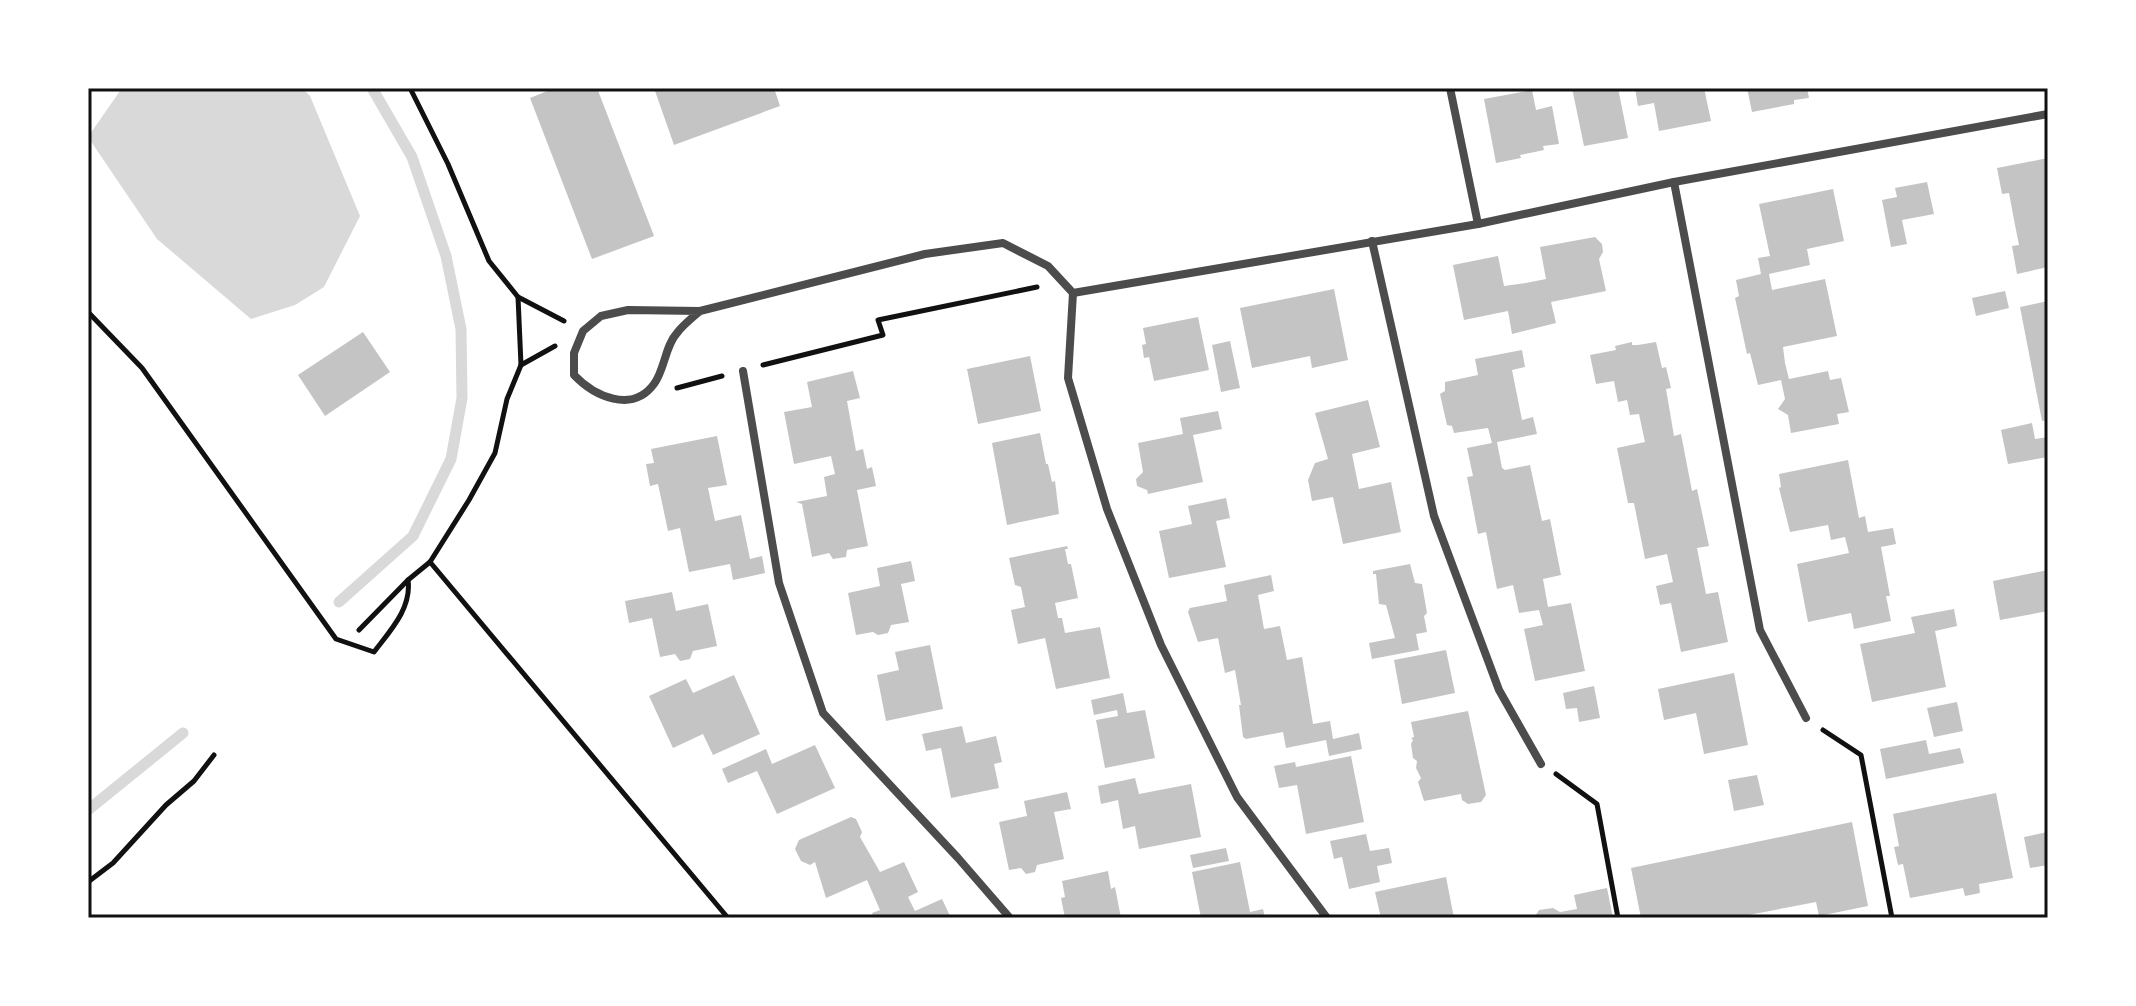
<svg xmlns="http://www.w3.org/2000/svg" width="2136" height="1006" viewBox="0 0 2136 1006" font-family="Signika,sans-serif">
<rect width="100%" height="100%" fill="#fff"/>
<path fill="#d9d9d9" d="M122 88H302L310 96 360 216 324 287 295 305 251 319 157 239 88 137Z"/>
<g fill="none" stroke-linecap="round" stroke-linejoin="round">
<g stroke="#d9d9d9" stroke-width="11">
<path d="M339 602 413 536 451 459 462 398 461 329 446 256 412 157 372 88"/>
<path d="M88 810 183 733"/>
</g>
</g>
<g fill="#c4c4c4">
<path d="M555 88H597L654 236 592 259 530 98Z"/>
<path d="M654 88H774L780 106 674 145Z"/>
<path d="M1572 88H1618L1628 138 1584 146Z"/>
<path d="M1635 88H1704L1711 121 1659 131 1654 103 1638 106Z"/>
<path d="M1747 88H1807L1809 98 1794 100V104L1752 112Z"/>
<path d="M1532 90 1536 110 1552 106 1559 144 1543 146 1544 150 1520 155 1521 158 1496 163 1484 99Z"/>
<path d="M2048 158V267L2017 274 2012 246 2019 245 2015 225 2009 193 2002 194 1997 168Z"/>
<path d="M1927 182 1934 214 1902 220 1907 244 1891 247 1882 200 1897 197 1895 188Z"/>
<path d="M1833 189 1844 241 1807 249 1810 265 1769 274 1772 290 1825 279 1837 336 1783 347 1785 363 1789 379 1828 371 1830 380 1841 378 1849 412 1837 414 1839 424 1791 433 1788 415 1778 409 1785 399 1781 380 1758 385 1750 353 1747 354 1735 298 1739 296 1736 280 1761 274 1758 258 1770 256 1759 204Z"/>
<path d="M1595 237 1602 244 1603 252 1599 259 1606 291 1551 302 1556 323 1512 334 1508 311 1464 320 1453 265 1498 256 1504 286 1526 283 1546 279 1540 247Z"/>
<path d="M1334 289 1348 360 1312 368 1310 356 1252 368 1240 308Z"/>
<path d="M2005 291 2009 308 1976 316 1972 298Z"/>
<path d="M2048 301V420L2042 421 2020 307Z"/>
<path d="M1198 317 1209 370 1154 381 1149 357 1144 358 1142 345 1146 344 1143 328Z"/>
<path d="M363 332 390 372 325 416 298 375Z"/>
<path d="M1230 341 1240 388 1221 392 1212 345Z"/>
<path d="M1632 342V345H1638L1656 342 1662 368 1666 367 1671 388 1666 389 1674 436 1681 434 1692 491 1697 489 1709 546 1697 548 1706 594 1718 592 1728 642 1681 652 1671 603 1660 605 1656 586 1673 582 1667 554 1645 559 1634 503H1628L1617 448 1645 442 1639 414 1630 415 1627 400 1618 402 1614 381 1596 384 1590 355 1616 350 1615 346Z"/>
<path d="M1522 350 1525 367 1512 370 1522 420 1533 417 1537 434 1497 442 1502 468 1505 470 1530 465 1542 521 1550 519 1561 575 1543 579 1548 607 1571 603 1585 671 1535 681 1524 629 1543 625 1539 610 1519 613 1513 585 1497 589 1486 532 1478 534 1467 477 1473 476 1467 448 1492 443 1488 428 1454 433 1452 426 1447 425 1440 394 1445 391V382L1478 375 1475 359Z"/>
<path d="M1030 356 1041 411 978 424 967 369Z"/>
<path d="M853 371 860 398 847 401 856 451 863 449 867 469 872 467 876 486 857 490 868 546 847 550 846 557 833 559 829 553 812 557 802 504 796 502 827 496 824 477 835 474 831 456 794 464 784 412 812 407 807 382Z"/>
<path d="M1368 400 1380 447 1352 454 1359 489 1391 482 1401 532 1343 544 1333 497 1312 501 1308 480 1315 463 1328 459 1315 413Z"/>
<path d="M1218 411 1222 429 1193 435 1203 482 1148 494 1147 490 1137 486 1136 479 1143 472 1138 443 1183 434 1180 418Z"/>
<path d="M2032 423 2035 439 2048 437V457L2008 464 2001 430Z"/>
<path d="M1040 433 1046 464H1048L1052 482 1055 481 1059 514 1007 525 992 443Z"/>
<path d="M717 436 727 485 708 488 715 521 741 515 750 559 762 556 765 573 733 580 730 564 689 572 680 528 668 531 658 484 650 486 646 464 654 463 651 449Z"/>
<path d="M1848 460 1859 518 1865 516 1868 532 1893 528 1896 544 1881 547 1890 596H1886L1891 621 1854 629 1851 613 1808 622 1797 564 1849 553 1845 537 1831 540 1828 525 1790 532 1779 488 1781 487 1779 474Z"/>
<path d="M1226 498 1230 518 1216 521 1226 567 1169 578 1159 531 1192 524 1188 506Z"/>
<path d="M1067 546 1068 549H1065L1068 564H1071L1078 598 1055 603 1058 618H1062L1065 633 1100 627 1110 678 1056 689 1045 638 1018 644 1011 610 1025 607 1021 587 1015 585 1009 558Z"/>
<path d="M911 561 915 581 901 584 909 622 891 625 888 633 878 635 873 632 856 635 848 593 880 586 877 568Z"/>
<path d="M1410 564 1415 583 1422 584 1427 613 1424 616 1427 632 1416 634 1419 650 1372 659 1369 643 1395 638 1386 605 1379 604 1376 574H1373V571Z"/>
<path d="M2048 570V611L2000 620 1993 581Z"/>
<path d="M1271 575 1274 591 1258 595 1264 629 1280 626 1287 660 1302 657 1313 724 1330 721 1333 739 1359 733 1362 749 1329 756 1326 740 1286 748 1283 732 1246 739 1243 737 1239 705H1241L1235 670 1225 673 1218 638 1198 642 1188 612 1190 608 1227 601 1224 585Z"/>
<path d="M672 592 676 611 708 604 717 646 693 651 690 659 680 661 675 654 660 657 652 618 629 623 625 601Z"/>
<path d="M1954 609 1957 626 1935 631 1946 687 1872 702 1860 644 1915 633 1911 617Z"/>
<path d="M930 645 943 709 886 721 877 675 899 670 895 652Z"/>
<path d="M1446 650 1455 693 1402 704 1394 660Z"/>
<path d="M1734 673 1748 745 1704 754 1696 713 1664 720 1658 689Z"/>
<path d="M734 675 760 734 713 755 703 734 673 748 649 696 686 679 693 693Z"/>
<path d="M1594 686 1600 718 1579 722 1577 708 1566 709 1563 693Z"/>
<path d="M1123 693 1127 713 1145 710 1155 758 1105 768 1096 720 1118 716 1117 710 1094 715 1091 700Z"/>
<path d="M1957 702 1963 731 1934 737 1927 708Z"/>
<path d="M1468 711 1486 795 1481 802 1468 804 1462 800 1461 794 1424 801 1418 782 1421 778 1416 768 1417 761 1413 758 1411 744 1413 740 1411 738 1414 737 1411 722Z"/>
<path d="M962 726 966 743 996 736 1002 762 994 764 999 788 951 798 941 748 926 751 922 734Z"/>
<path d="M1926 740 1929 754 1960 748 1964 763 1886 779 1880 749Z"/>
<path d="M815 745 835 788 777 814 757 771 728 783 722 769 766 749 772 764Z"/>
<path d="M1351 756 1364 822 1306 834 1297 785 1279 788 1274 766 1295 762 1296 767Z"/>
<path d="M1757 775 1764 805 1734 811 1728 780Z"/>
<path d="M1135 778 1139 794 1191 784 1201 837 1139 849 1135 826 1123 829 1118 800 1101 804 1098 786Z"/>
<path d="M1067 792 1071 809 1054 812 1064 859 1037 865 1035 872 1026 874 1021 868 1009 870 999 822 1027 816 1024 801Z"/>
<path d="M1996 793 2013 878 1979 884 1980 893 1965 896 1963 888 1910 898 1903 864 1898 865 1894 847 1899 846 1893 814Z"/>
<path d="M851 817 856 819 862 832 860 837 880 872 904 862 918 892 908 897 915 911 942 899 951 918H874L872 913 880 910 867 880 826 898 815 862 810 865 801 861 795 849 799 840Z"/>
<path d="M1852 822 1868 906 1819 916 1816 902 1733 918H1641L1631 868Z"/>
<path d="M2048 832V865L2030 868 2024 837Z"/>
<path d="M1366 834 1370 851 1389 848 1392 863 1377 866 1380 882 1349 889 1342 857 1334 859 1330 841Z"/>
<path d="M1226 848 1229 861 1193 868 1190 855Z"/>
<path d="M1240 862 1250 912 1263 909 1265 918H1201L1192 872Z"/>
<path d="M1108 871 1111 889 1115 887 1121 918H1065L1061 898 1065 897 1062 881Z"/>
<path d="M1446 877 1454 918H1381L1375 892Z"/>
<path d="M1607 888 1613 918H1534L1539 910 1553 908 1560 912 1577 909 1574 895Z"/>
</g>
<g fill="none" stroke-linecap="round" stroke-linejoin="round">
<g stroke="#111" stroke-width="5">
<path d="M410 88 448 164 489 261 518 297 564 321"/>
<path d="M88 312 142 368 336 639 374 652C390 631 412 608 408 580"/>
<path d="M521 365 555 346"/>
<path d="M763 365 883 335 878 320 1037 287"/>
<path d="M677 388 722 376"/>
<path d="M430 562 728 918"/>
<path d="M359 630 408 580 430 562 469 500 495 453 507 399 521 365 518 297"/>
<path d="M1823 730 1861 755 1892 918"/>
<path d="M1556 774 1597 804 1618 918"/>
<path d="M88 882 113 863 166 805 194 781 214 755"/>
</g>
<g stroke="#4c4c4c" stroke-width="8">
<path d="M1450 88 1478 224"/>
<path d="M1674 182 1760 630 1806 718"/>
<path d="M1372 241 1434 516 1499 690 1541 764"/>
<path d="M1073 293 1068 378 1107 509 1161 645 1237 797 1327 918"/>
<path d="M700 311C692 318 683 325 677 333 665 346 665 369 654 384 632 414 594 396 574 375V353L583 331 601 316 628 310 700 311 925 254 1003 243 1048 266 1073 293 1478 224 1674 182 2048 114"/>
<path d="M743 371 779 583 823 713 958 858 1010 918"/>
</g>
</g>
<rect width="2136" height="1006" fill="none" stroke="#ffffff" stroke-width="180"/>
<rect x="90" y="90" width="1956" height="826" fill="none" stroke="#111" stroke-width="3"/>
</svg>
